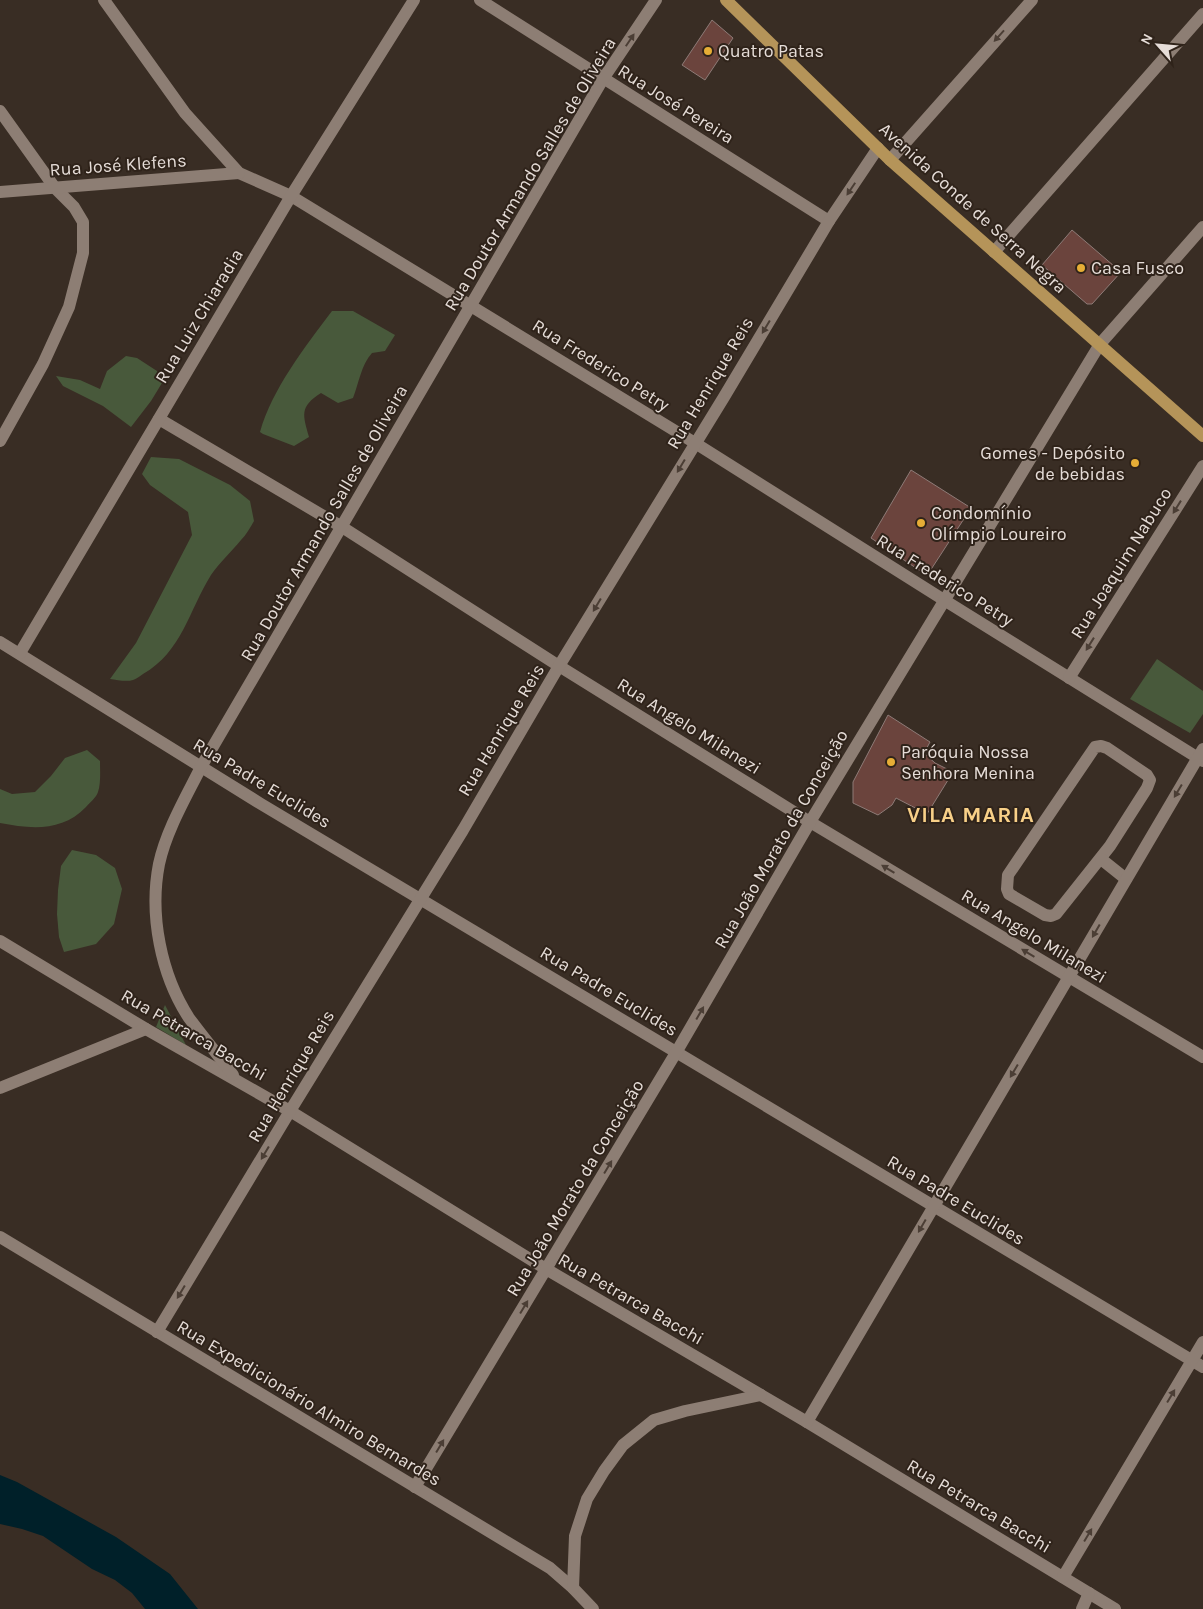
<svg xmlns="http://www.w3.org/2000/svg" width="1203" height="1609" viewBox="0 0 1203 1609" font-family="Karla,sans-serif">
<rect width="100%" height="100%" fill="#392d24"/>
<g fill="#48593b">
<path d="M332 311H353L395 335 385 351 372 353C361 365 359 383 353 398L338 403 321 393C299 407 303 415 309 437L294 446 263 434 260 432C272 389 305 347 332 311Z"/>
<path d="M126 356 137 358 157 371 162 383 151 401 131 427 103 406 63 386 56 376 80 380 100 389 107 371Z"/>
<path d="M151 457 179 459 230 485 250 501 254 521C250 528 246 535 241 540 231 552 220 562 211 575 189 610 182 652 143 674 140 676 136 679 133 680 127 682 117 680 110 679L136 643 192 535 188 512 150 485 142 474Z"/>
<path d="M1157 659 1203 691V714L1190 733 1130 699Z"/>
<path d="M87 750 100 761C100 771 101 783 98 792 96 798 90 802 86 807 62 832 31 829 0 823V789L12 794 35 792 51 776 65 758Z"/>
<path d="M72 850 96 855 115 868 122 889 114 924 96 944 64 952 59 937 57 914 58 890 61 866Z"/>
<path d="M165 1005 186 1045 156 1027Z"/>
</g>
<path fill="#002029" d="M0 1475 17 1482 116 1537 170 1574 198 1609H145L132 1593 115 1580 92 1569 43 1536 22 1529 0 1524Z"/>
<g fill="#6b443d" stroke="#8e7b77">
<path d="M712 20 733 38 705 80 682 65Z"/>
<path d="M1072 230 1121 272 1092 304H1087L1042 265Z"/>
<path d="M911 470 971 508 930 571 922 572 871 538Z"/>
<path d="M888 715 930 742 924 753 935 763 953 772 927 814 896 798 892 805 878 815 853 803V782Z"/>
</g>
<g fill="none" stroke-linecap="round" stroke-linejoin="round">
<g stroke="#8d7e74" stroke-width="12">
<path d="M104 0 185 113 239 173 291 196 695 443 944 600 1203 761"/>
<path d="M480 0 829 221"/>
<path d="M0 111 55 188 74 207 83 222V253L69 307 43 364 0 441"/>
<path d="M890 160 1032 0"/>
<path d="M0 192 239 173"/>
<path d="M994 252 1203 14"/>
<path d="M159 419 342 527 559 666 810 822 1203 1057"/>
<path d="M0 642 261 804 1203 1367"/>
<path d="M20 653 291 196 414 0"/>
<path d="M1069 678 1203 466"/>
<path d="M1101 746 1107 748 1147 775 1150 780 1147 788 1110 846 1056 914 1051 916 1045 915 1009 894 1007 889 1008 875 1095 747Z"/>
<path d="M1101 859 1126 879"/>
<path d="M0 941 146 1029 290 1111 546 1269 807 1422 1115 1609"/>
<path d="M233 1075C219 1056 203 1037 189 1018 161 975 149 915 159 864 166 831 186 797 201 767L603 79 656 0"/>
<path d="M0 1088 146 1029"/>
<path d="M0 1237 550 1568 573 1588 593 1609"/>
<path d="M157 1332 290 1111 463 830 559 666 724 397 829 221 878 148"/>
<path d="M807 1422 1203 749"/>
<path d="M415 1487 677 1051 810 822 1100 344 1203 227"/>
<path d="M1063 1577 1203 1342"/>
<path d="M573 1588 575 1536 587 1499 604 1471 623 1445 654 1420 685 1411 761 1395"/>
<path d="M1082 1609 1089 1593"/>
</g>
<path stroke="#b59459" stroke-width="12" d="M726 0 890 160 1203 436"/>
</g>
<defs><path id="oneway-solid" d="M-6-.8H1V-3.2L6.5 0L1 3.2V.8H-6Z" transform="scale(1.25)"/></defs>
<g fill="#4b3e35">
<use href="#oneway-solid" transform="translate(999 36) rotate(132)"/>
<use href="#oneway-solid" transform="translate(630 40) rotate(-56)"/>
<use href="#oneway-solid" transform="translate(851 189) rotate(124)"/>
<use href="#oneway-solid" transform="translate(766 327) rotate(121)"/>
<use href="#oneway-solid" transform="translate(681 466) rotate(121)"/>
<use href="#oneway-solid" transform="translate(1177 507) rotate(122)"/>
<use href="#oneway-solid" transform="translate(597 605) rotate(121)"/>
<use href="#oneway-solid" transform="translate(1090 644) rotate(122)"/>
<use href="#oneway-solid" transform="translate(1178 791) rotate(121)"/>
<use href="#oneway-solid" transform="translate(888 869) rotate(-149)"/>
<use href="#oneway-solid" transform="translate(1096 931) rotate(120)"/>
<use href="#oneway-solid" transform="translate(1028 953) rotate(-149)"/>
<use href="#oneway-solid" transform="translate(700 1013) rotate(-60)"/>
<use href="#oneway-solid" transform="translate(1014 1071) rotate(121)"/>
<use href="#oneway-solid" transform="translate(265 1153) rotate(121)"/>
<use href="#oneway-solid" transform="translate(608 1167) rotate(-59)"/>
<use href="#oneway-solid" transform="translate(922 1226) rotate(120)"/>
<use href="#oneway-solid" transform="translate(181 1292) rotate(121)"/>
<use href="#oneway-solid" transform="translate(524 1307) rotate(-59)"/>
<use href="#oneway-solid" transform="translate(1171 1396) rotate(-59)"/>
<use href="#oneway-solid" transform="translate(440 1446) rotate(-59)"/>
<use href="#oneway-solid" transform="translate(1088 1535) rotate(-59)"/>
</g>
<g fill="#e6ad36" stroke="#2f231a" stroke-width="2">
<circle cx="708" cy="51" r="5"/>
<circle cx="1081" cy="268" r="5"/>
<circle cx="1135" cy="463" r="5"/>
<circle cx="921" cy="523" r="5"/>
<circle cx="891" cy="762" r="5"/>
</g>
<g text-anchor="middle" stroke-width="4" stroke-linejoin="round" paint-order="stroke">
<g font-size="18" fill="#e6ddd8" stroke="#2f231a" text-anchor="start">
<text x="718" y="57">Quatro Patas</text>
<text x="1091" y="274">Casa Fusco</text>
<text x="1125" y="459" text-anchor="end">Gomes - Depósito<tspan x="1125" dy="21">de bebidas</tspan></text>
<text x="931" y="519">Condomínio<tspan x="931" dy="21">Olímpio Loureiro</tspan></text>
<text x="901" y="758">Paróquia Nossa<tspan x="901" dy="21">Senhora Menina</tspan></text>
</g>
<g font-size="18" fill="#e6ddd8" stroke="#2f231a">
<text transform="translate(676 104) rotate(32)" y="6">Rua José Pereira</text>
<text transform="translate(118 165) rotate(-4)" y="6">Rua José Klefens</text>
<text transform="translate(530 174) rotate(-59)" y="6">Rua Doutor Armando Salles de Oliveira</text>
<text transform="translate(973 208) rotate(42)" y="6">Avenida Conde de Serra Negra</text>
<text transform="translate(199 316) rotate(-59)" y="6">Rua Luiz Chiaradia</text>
<text transform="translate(601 365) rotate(32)" y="6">Rua Frederico Petry</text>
<text transform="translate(710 383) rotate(-59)" y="6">Rua Henrique Reis</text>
<text transform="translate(324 523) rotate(-60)" y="6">Rua Doutor Armando Salles de Oliveira</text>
<text transform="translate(1121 563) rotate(-58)" y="6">Rua Joaquim Nabuco</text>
<text transform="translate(945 580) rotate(32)" y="6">Rua Frederico Petry</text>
<text transform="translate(689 726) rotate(32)" y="6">Rua Angelo Milanezi</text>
<text transform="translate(501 730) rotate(-59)" y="6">Rua Henrique Reis</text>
<text transform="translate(262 783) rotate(31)" y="6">Rua Padre Euclides</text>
<text transform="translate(781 839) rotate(-60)" y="6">Rua João Morato da Conceição</text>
<text transform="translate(1034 936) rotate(31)" y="6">Rua Angelo Milanezi</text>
<text transform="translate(609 991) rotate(31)" y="6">Rua Padre Euclides</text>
<text transform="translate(194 1035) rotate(30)" y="6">Rua Petrarca Bacchi</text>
<text transform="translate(291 1076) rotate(-59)" y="6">Rua Henrique Reis</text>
<text transform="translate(575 1188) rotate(-59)" y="6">Rua João Morato da Conceição</text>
<text transform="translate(956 1200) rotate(31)" y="6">Rua Padre Euclides</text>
<text transform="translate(631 1299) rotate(30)" y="6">Rua Petrarca Bacchi</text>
<text transform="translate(309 1403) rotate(31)" y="6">Rua Expedicionário Almiro Bernardes</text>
<text transform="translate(979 1506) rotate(31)" y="6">Rua Petrarca Bacchi</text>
</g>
<g font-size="22" font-weight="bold" letter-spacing="1" fill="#f8d088" stroke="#2f231a">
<text x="971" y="822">VILA MARIA</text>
</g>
</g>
<g transform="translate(1158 45) rotate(297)" stroke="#2f231a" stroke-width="4" paint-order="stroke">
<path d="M0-4L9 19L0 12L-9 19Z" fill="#e6ddd8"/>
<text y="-8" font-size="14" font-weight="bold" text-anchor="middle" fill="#e6ddd8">N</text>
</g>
</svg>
